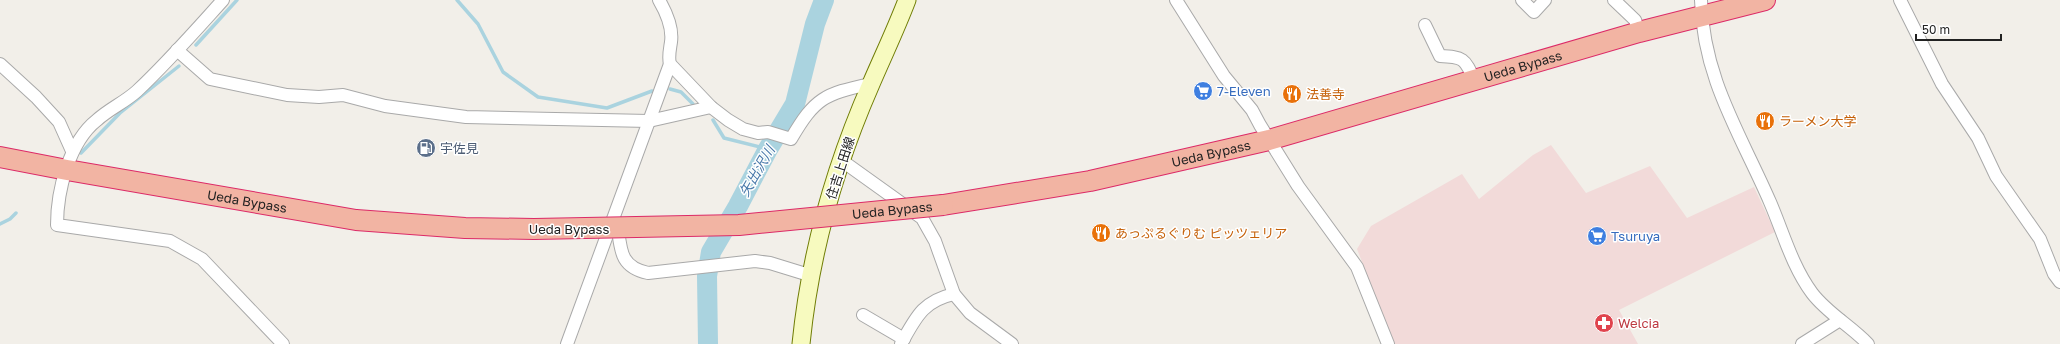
<svg xmlns="http://www.w3.org/2000/svg" width="2060" height="344" viewBox="0 0 2060 344" font-family="'Golos Text','Noto Sans JP',sans-serif">
<rect width="100%" height="100%" fill="#f2efe9"/>
<path fill="#f2dad9" d="M1551 145 1586 193 1650 166 1687 218 1754 187 1775 232 1619 310 1638 344H1394L1357 249 1371 226 1462 174 1479 199 1533 155Z"/>
<g fill="none" stroke-linecap="round" stroke-linejoin="round">
<g stroke="#aad3df" stroke-width="3.5">
<path d="M457 0 478 24 503 72 538 97 607 108 652 91"/>
<path d="M196 45 237 0"/>
<path d="M670 89 681 92 693 104"/>
<path d="M713 120 724 138 768 149"/>
<path d="M81 153 120 113 179 66"/>
<path d="M0 224 10 219 16 213"/>
</g>
<path stroke="#aad3df" stroke-width="20" d="M708 344 707 276 711 252 738 206 768 149 795 104 815 24 824 0"/>
<defs>
<g id="minor">
<path d="M223 0C195 31 167 63 137 91 125 102 109 109 97 120 69 142 57 191 57 225L170 241 202 259 283 344"/>
<path d="M659 0C666 12 673 28 671 42 670 49 668 57 670 64L711 107 728 120 743 129 758 133 768 132 791 139C815 98 824 94 870 84"/>
<path d="M1176 0 1224 76 1252 110 1260 125 1298 186 1357 267 1388 344"/>
<path d="M1522 0 1534 12 1545 0"/>
<path d="M1614 0 1635 20 1639 32"/>
<path d="M1701 0C1703 78 1740 133 1770 202 1783 232 1792 266 1812 293 1827 313 1851 326 1868 344"/>
<path d="M1900 0 1942 84 1978 138 1996 176 2040 239 2054 274 2060 282"/>
<path d="M1425 25 1440 56C1463 57 1465 58 1474 80"/>
<path d="M177 50 210 79 287 95 319 97 343 95 385 106 466 117 649 121 711 107"/>
<path d="M0 64 36 97 59 122 72 151"/>
<path d="M841 160 922 218 935 241 954 294 970 313 1012 344"/>
<path d="M617 222C621 247 618 267 648 273L755 261 770 263 809 275"/>
<path d="M863 315 904 339"/>
<path d="M567 344 670 64"/>
<path d="M901 344C916 317 923 301 954 294"/>
<path d="M1802 344 1840 320"/>
</g>
<path id="secondary" d="M801 344C810 254 835 166 871 84 883 56 896 29 907 0"/>
<g id="trunk">
<path id="s1" d="M0 157 67 170 356 220 465 228 534 229"/>
<path id="s2" d="M943 205 1090 181 1269 140 1639 32 1765 0"/>
</g>
</defs>
<use href="#minor" stroke="#a9a9a9" stroke-width="14"/>
<use href="#secondary" stroke="#707d05" stroke-width="19"/>
<use href="#trunk" stroke="#dc2a67" stroke-width="22"/>
<use href="#minor" stroke="#fff" stroke-width="12"/>
<use href="#secondary" stroke="#f7fabf" stroke-width="17"/>
<use href="#trunk" stroke="#f2b4a3" stroke-width="20"/>
<defs>
<g id="trunk-bridge">
<path id="s3" d="M534 229 739 225 943 205"/>
</g>
</defs>
<use href="#trunk-bridge" stroke="#dc2a67" stroke-width="22" stroke-linecap="butt"/>
<use href="#trunk-bridge" stroke="#f2b4a3" stroke-width="20"/>
</g>
<defs>
<symbol id="supermarket-disc" viewBox="-11 -11 22 22"><circle r="9.5" fill="#3f7fe0" stroke="#fff"/><path d="M-6-5.5h2.5l.6 2H6L4.5 2H-2.5L-4.4-4H-6ZM-1.5 3.2a1.3 1.3 0 1 0 .1 0ZM3 3.2a1.3 1.3 0 1 0 .1 0Z" fill="#fff"/></symbol>
<symbol id="restaurant-disc" viewBox="-11 -11 22 22"><circle r="9.5" fill="#e8710a" stroke="#fff"/><path d="M-5-6h1v4h1v-4h1v4h1v-4h1v5L-1.5 .5V6h-2V.5L-5-1ZM5-6V6H3V1.5H1.5Q1.5-4 5-6Z" fill="#fff"/></symbol>
<symbol id="fuel-disc" viewBox="-11 -11 22 22"><circle r="9.5" fill="#5c6f8a" stroke="#fff"/><path d="M-5.5-6h7V0h2V4h1.3V-2.5L3-4.5l.8-.8L6-3V5H2.5V1h-1V6h-7ZM-4.2-4.7v3.2H.2V-4.7Z" fill="#fff"/></symbol>
<symbol id="pharmacy-disc" viewBox="-11 -11 22 22"><circle r="9.5" fill="#e0444e" stroke="#fff"/><path d="M-2-6h4v4h4v4h-4v4h-4v-4h-4v-4h4Z" fill="#fff"/></symbol>
</defs>
<g fill-rule="evenodd">
<use href="#supermarket-disc" x="1192" y="80" width="22" height="22"/>
<use href="#restaurant-disc" x="1281" y="83" width="22" height="22"/>
<use href="#restaurant-disc" x="1754" y="110" width="22" height="22"/>
<use href="#fuel-disc" x="415" y="137" width="22" height="22"/>
<use href="#restaurant-disc" x="1090" y="222" width="22" height="22"/>
<use href="#supermarket-disc" x="1586" y="225" width="22" height="22"/>
<use href="#pharmacy-disc" x="1593" y="312" width="22" height="22"/>
</g>
<g text-anchor="middle" stroke-width="3" stroke-linejoin="round" paint-order="stroke">
<g font-size="13" fill="#222" stroke="#fff">
<text dy="5" stroke="none"><textPath href="#s2" startOffset="597">Ueda Bypass</textPath></text>
<text dy="5" stroke="none"><textPath href="#s2" startOffset="273">Ueda Bypass</textPath></text>
<text transform="translate(840 168) rotate(-72)" y="5">住吉上田線</text>
<text dy="5" stroke="none"><textPath href="#s1" startOffset="251">Ueda Bypass</textPath></text>
<text dy="5" stroke="none"><textPath href="#s3" startOffset="359">Ueda Bypass</textPath></text>
<text x="569" y="234">Ueda Bypass</text>
</g>
<g font-size="13" fill="#366cbe" stroke="#fff" text-anchor="start">
<text x="1217" y="96">7-Eleven</text>
<text x="1611" y="241">Tsuruya</text>
</g>
<g font-size="13" fill="#c56008" stroke="#fff" text-anchor="start">
<text x="1306" y="99">法善寺</text>
<text x="1779" y="126">ラーメン大学</text>
<text x="1115" y="238">あっぷるぐりむ ピッツェリア</text>
</g>
<g font-size="13" fill="#4e5e75" stroke="#fff" text-anchor="start">
<text x="440" y="153">宇佐見</text>
</g>
<g font-size="13" fill="#be3a42" stroke="#fff" text-anchor="start">
<text x="1618" y="328">Welcia</text>
</g>
<g font-size="14" font-style="italic" fill="#4a7aab" stroke="#fff">
<text transform="translate(757 171) rotate(-60)" y="5">矢出沢川</text>
</g>
</g>
<path d="M1916 34v6h85v-6" fill="none" stroke="#222222" stroke-width="2"/>
<text x="1922" y="34" font-size="12" fill="#222222" stroke="#ffffff" stroke-width="3" paint-order="stroke">50 m</text>
</svg>
